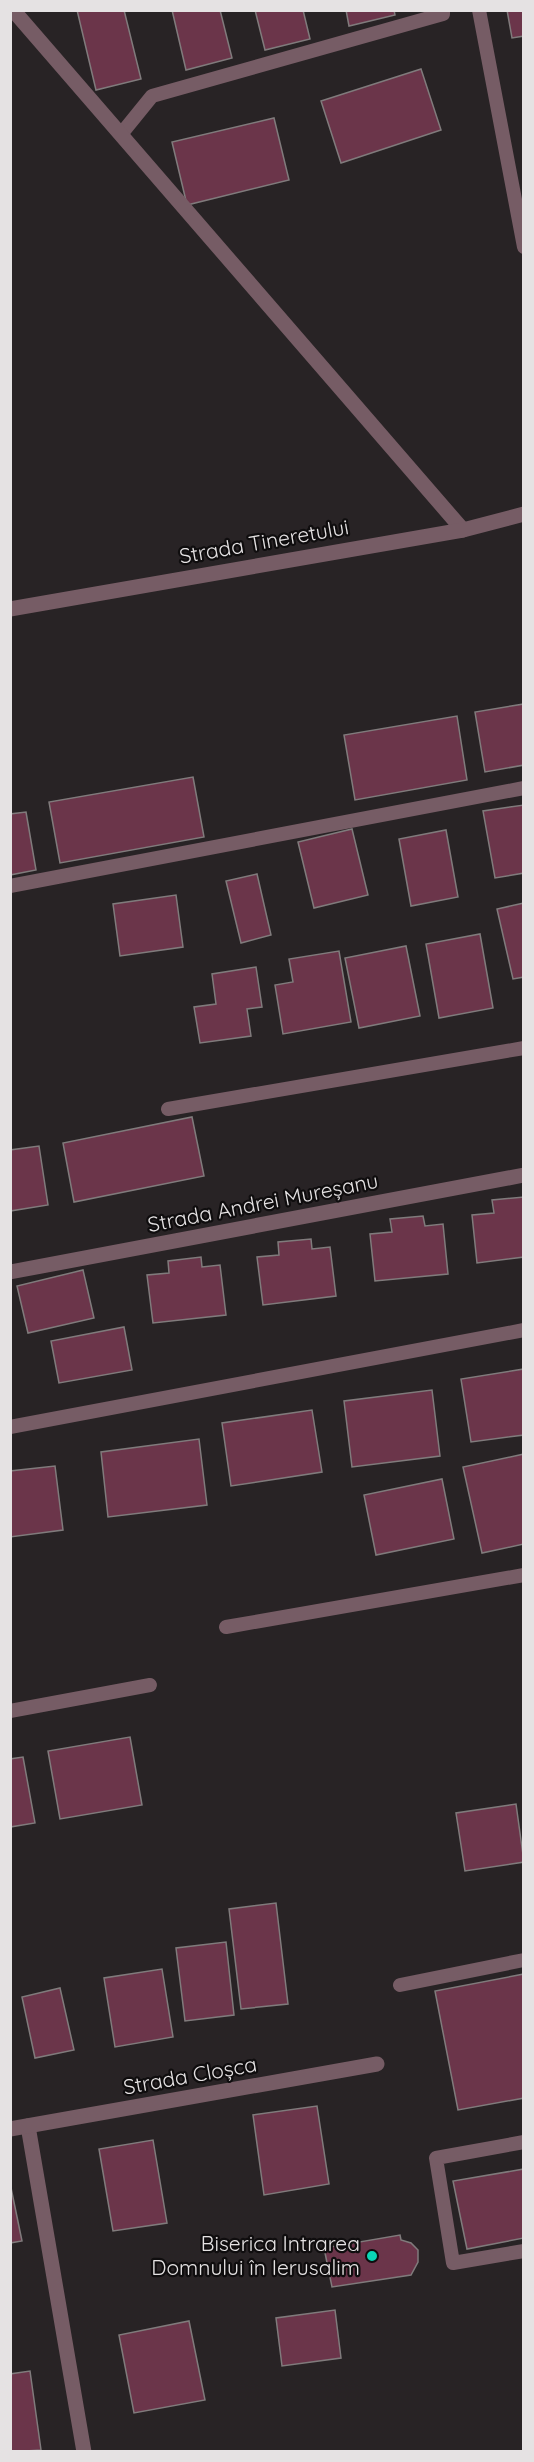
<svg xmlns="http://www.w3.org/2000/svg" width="534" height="2462" viewBox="0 0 534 2462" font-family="Quicksand,sans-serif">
<rect width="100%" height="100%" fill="#282325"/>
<g fill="#6b354a" stroke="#807b7c" stroke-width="1.5">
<path d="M77 10H124L141 79 96 90Z"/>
<path d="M172 10H220L232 58 186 70Z"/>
<path d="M255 10H303L310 39 265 50Z"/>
<path d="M346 10H394L395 15 349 26Z"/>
<path d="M507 10H524V36L512 38Z"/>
<path d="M421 69 441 130 341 163 321 101Z"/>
<path d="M274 118 289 180 187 205 172 142Z"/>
<path d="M524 704V765L485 772 475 712Z"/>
<path d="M457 716 467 780 355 800 344 735Z"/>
<path d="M193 777 204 837 60 863 49 802Z"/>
<path d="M524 805V873L495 878 483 811Z"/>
<path d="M26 812 36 870 10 875V814Z"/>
<path d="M352 829 368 895 314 908 298 842Z"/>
<path d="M446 830 458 897 411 906 399 839Z"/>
<path d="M257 874 271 935 241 943 226 881Z"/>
<path d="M176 895 183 947 120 956 113 904Z"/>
<path d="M524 903V977L513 979 497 909Z"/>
<path d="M480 934 493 1008 439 1018 426 944Z"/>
<path d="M406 946 420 1016 359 1028 345 958Z"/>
<path d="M339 951 351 1022 283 1034 275 985 293 982 289 959Z"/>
<path d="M256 967 262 1007 247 1009 251 1036 200 1043 194 1007 216 1004 212 974Z"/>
<path d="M192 1117 204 1176 74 1202 63 1143Z"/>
<path d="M39 1146 48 1205 10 1211V1150Z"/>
<path d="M524 1197V1257L477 1263 472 1215 494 1213 492 1200Z"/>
<path d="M423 1216 425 1226 443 1224 448 1274 375 1281 370 1234 392 1232 390 1219Z"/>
<path d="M311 1239 312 1249 330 1247 336 1296 263 1305 257 1257 279 1255 278 1242Z"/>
<path d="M201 1257 202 1267 220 1265 226 1315 153 1323 147 1275 169 1273 168 1261Z"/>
<path d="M83 1270 94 1318 28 1333 17 1286Z"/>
<path d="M124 1327 132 1370 59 1383 51 1341Z"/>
<path d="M524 1369V1435L471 1442 461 1379Z"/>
<path d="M432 1390 440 1456 352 1467 344 1401Z"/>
<path d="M312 1410 322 1472 231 1486 222 1423Z"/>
<path d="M199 1439 207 1505 108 1517 101 1452Z"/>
<path d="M524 1454V1544L482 1553 463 1467Z"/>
<path d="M55 1466 63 1530 10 1537V1471Z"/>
<path d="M442 1479 454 1539 376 1555 364 1495Z"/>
<path d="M130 1737 142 1805 60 1819 48 1751Z"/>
<path d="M23 1757 35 1823 10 1827V1759Z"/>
<path d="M516 1804 524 1862 465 1871 456 1813Z"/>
<path d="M276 1903 288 2004 241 2009 229 1909Z"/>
<path d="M226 1942 234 2015 185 2021 176 1948Z"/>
<path d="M162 1969 173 2037 115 2047 104 1978Z"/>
<path d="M524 1974V2098L458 2110 435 1991Z"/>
<path d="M60 1988 74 2050 35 2058 22 1997Z"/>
<path d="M317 2106 329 2184 264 2195 253 2115Z"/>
<path d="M153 2140 167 2223 113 2231 99 2149Z"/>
<path d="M524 2169V2238L467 2249 453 2181Z"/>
<path d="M10 2183 22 2241 10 2243Z"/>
<path d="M400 2235 401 2240 411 2243 418 2250V2262L411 2275 332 2287 324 2248Z"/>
<path d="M335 2310 341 2358 282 2366 276 2318Z"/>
<path d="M189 2321 205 2400 134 2413 119 2335Z"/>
<path d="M30 2371 41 2450 10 2452V2374Z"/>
</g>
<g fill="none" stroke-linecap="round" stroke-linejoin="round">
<g stroke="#765c65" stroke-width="14">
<path d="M479 10 524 247"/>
<path d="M122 133 152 96 443 14V10"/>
<path d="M10 886 524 788"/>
<path d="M168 1109 524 1048"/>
<path d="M10 1427 524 1330"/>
<path d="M226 1627 524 1575"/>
<path d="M10 1711 150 1685"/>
<path d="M400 1985 524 1960"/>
<path d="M524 2142 436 2158 453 2263 524 2251"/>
</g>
<g stroke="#765c65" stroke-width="15">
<path d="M13 10 463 530"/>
<path d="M10 609 463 530 524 514"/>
<path d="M10 1272 524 1175"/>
<path d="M28 2126 84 2452"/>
<path d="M10 2129 377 2064"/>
</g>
</g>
<circle fill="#0ad5b5" stroke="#0f0d0e" stroke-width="2" cx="372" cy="2256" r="6"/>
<g text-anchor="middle" stroke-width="4.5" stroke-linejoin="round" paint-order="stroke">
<g font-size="21" fill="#e5e2e3" stroke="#0f0d0e">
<text transform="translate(264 542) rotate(-10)" y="7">Strada Tineretului</text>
<text transform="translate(263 1203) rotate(-11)" y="7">Strada Andrei Mureșanu</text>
<text transform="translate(190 2076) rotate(-10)" y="7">Strada Cloșca</text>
</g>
<g font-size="21" fill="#e5e2e3" stroke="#0f0d0e" text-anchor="end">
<text x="360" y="2251">Biserica Intrarea<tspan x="360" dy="24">Domnului în Ierusalim</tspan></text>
</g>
</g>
<rect width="534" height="2462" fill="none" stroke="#e5e2e3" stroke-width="24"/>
</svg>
